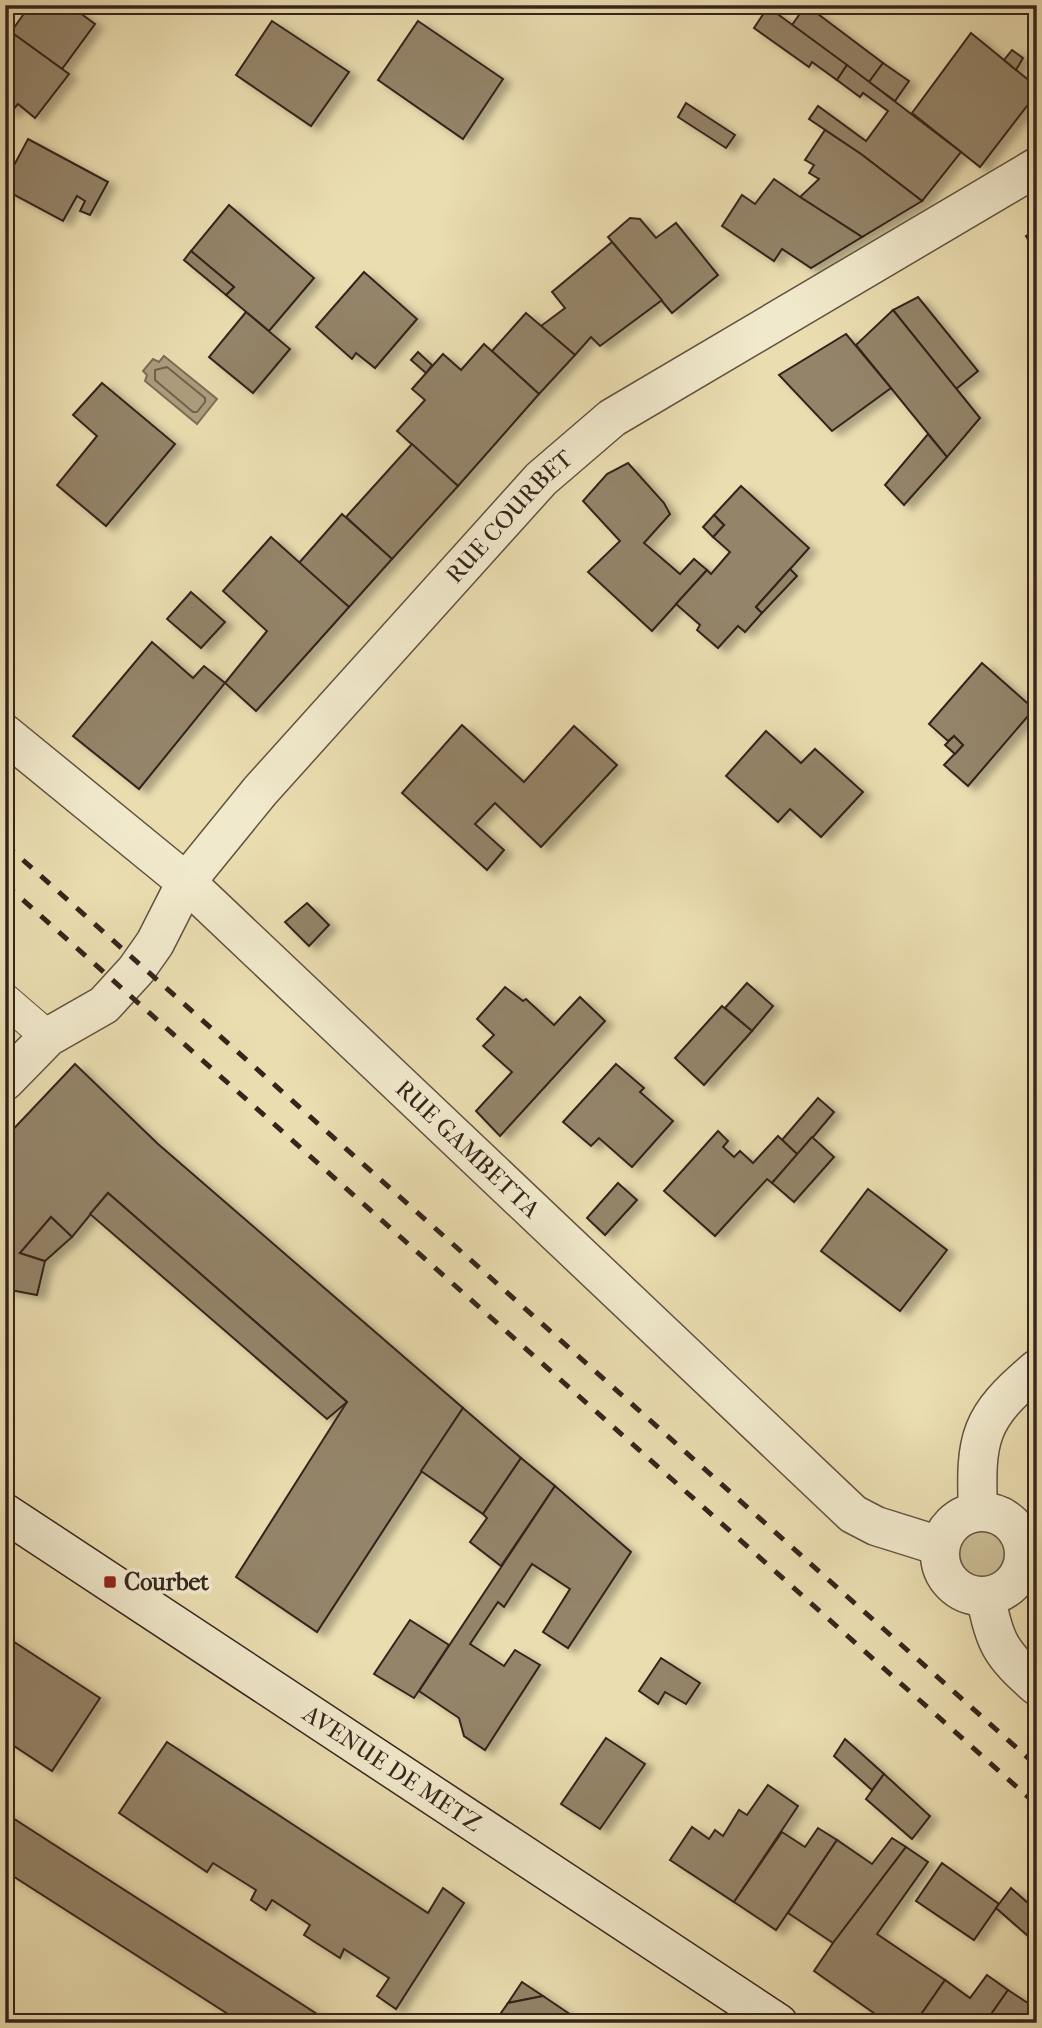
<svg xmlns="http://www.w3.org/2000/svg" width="1042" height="2028" viewBox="0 0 1042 2028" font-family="'IM FELL French Canon',serif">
<defs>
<filter id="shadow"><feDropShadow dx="8" dy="4.5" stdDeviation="3.5" flood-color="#0004"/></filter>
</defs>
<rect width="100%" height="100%" fill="#eaddb0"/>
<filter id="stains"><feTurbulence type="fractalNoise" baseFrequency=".00286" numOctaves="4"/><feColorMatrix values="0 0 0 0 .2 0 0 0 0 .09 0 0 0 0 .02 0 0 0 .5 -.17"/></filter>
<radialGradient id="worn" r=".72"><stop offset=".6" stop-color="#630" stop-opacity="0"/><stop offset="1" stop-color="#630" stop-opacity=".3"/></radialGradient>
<circle fill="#cbbe97" stroke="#80715a" stroke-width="2" cx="983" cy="1554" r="35"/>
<path fill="#ad9e7e" stroke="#7d6d57" stroke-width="2" d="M164 356 217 399 197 424 145 381 147 375 143 371 153 359 159 362Z"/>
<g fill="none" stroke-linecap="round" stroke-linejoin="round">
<path stroke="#72614d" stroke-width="2" d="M167 367 205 398V402L197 412H193L155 380V370Z"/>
</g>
<g fill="#948469" stroke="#36241c" stroke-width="2" filter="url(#shadow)">
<path d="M30 5H69L95 24 62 69 11 32Z"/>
<path d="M806 5 883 63 869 82 792 25Z"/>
<path d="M768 7 847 65 837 80 812 62 809 67 754 28Z"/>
<path d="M272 21 349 72 311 126 236 75Z"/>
<path d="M418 21 503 79 463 139 378 80Z"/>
<path d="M11 32 69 74 35 118 18 104 11 112 5 108V41Z"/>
<path d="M971 33 1037 87V93L980 167 912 113Z"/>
<path d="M1012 50 1023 58 1016 70 1004 60Z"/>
<path d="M883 63 909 81 895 101 869 82Z"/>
<path d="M847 65 961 152 922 201 861 154 809 119 818 106 866 141 888 111 863 93 860 97 837 80Z"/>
<path d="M686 103 735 135 726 148 678 117Z"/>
<path d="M825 130 861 154 922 201 862 237 800 197 819 179 809 173 814 165 805 160Z"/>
<path d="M28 139 108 182 90 215 80 211 85 201 77 196 63 221 5 190V182Z"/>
<path d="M774 179 800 197 862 237 811 268 782 249 774 261 722 226 742 195 755 204Z"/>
<path d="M229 205 314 278 269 331 226 295 234 287 191 251Z"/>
<path d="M630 218 640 219 656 238 676 223 718 275 672 313 608 237Z"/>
<path d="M1037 229V255L1026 236Z"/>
<path d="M612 242 662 300 600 346 591 337 575 355 541 326 565 308 552 292Z"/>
<path d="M191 251 234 287 226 295 184 260Z"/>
<path d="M364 272 417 319 375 368 356 353 352 359 316 327Z"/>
<path d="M918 297 978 371 956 389 893 310Z"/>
<path d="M893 310 980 418 947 457 856 345Z"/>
<path d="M246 312 290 349 253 393 209 357Z"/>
<path d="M526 313 575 355 539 394 492 351Z"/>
<path d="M846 334 891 388 832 431 779 375Z"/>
<path d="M484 344 539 394 458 486 397 431 425 400 412 389 443 354 461 370Z"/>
<path d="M418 352 432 365 426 373 411 360Z"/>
<path d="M102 383 175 444 106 526 57 485 97 436 73 415Z"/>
<path d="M928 434 947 457 904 505 885 485Z"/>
<path d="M412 444 458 486 392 559 346 517Z"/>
<path d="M628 463 664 503 670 514 644 543 680 574 694 559 707 570 652 631 588 572 620 541 583 501 607 474Z"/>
<path d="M741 486 809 548 756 607 762 613 745 632 738 626 718 648 697 630 700 625 676 604 707 570 711 574 730 552 713 537 724 525 714 515Z"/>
<path d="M342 514 392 559 349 607 299 563Z"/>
<path d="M714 515 724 525 713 537 703 527Z"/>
<path d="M271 537 349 607 256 711 225 683 267 631 223 591Z"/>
<path d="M790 569 797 576 762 613 756 607Z"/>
<path d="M191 592 225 622 201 648 167 619Z"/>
<path d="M152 642 193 678 204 666 225 683 139 789 73 736Z"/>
<path d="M982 663 1034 709 968 786 944 765 963 745 954 736 948 741 929 724Z"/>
<path d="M462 725 524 782 574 726 617 765 541 847 495 803 475 824 504 850 487 870 402 793Z"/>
<path d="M766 731 801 763 815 749 863 792 821 837 790 809 778 822 726 776Z"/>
<path d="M954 736 963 745 955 754 945 745Z"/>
<path d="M307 903 329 925 309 946 285 922Z"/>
<path d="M747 983 773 1006 752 1031 725 1008Z"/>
<path d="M505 987 523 1001 526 999 554 1025 580 997 605 1021 500 1136 476 1111 512 1072 483 1046 494 1035 477 1019Z"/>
<path d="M722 1006 752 1031 704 1085 675 1058Z"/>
<path d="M75 1064 158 1144 463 1408 317 1632 236 1577 347 1402 108 1193 72 1237 51 1217 20 1253 45 1261 37 1295 5 1289V1138Z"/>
<path d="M616 1064 644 1088 640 1092 673 1121 632 1167 599 1138 591 1146 563 1122Z"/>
<path d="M818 1098 834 1112 798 1155 782 1140Z"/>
<path d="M718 1131 728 1141 723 1147 734 1157 740 1151 753 1163 778 1136 798 1155 772 1183 767 1179 715 1236 664 1191Z"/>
<path d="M812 1137 834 1157 794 1202 772 1183Z"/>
<path d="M618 1183 637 1200 605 1235 587 1218Z"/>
<path d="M868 1189 947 1250 900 1311 821 1251Z"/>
<path d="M108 1193 347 1402 327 1419 90 1214Z"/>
<path d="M51 1217 72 1237 45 1261 20 1253Z"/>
<path d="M463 1408 521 1458 483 1514 421 1471Z"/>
<path d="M521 1458 555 1486 501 1566 470 1542 487 1518 483 1514Z"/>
<path d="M555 1486 631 1552 568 1648 543 1632 570 1589 532 1564 504 1607 498 1602 470 1644 504 1666 515 1650 540 1665 485 1750 464 1736 459 1718 419 1691Z"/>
<path d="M410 1620 449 1645 414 1698 374 1674Z"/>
<path d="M5 1636 100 1698 52 1771 5 1740Z"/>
<path d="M661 1658 700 1683 686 1704 665 1692 658 1704 639 1691Z"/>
<path d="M606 1738 645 1764 600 1829 561 1804Z"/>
<path d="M845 1739 884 1774 872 1790 834 1756Z"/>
<path d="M167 1742 428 1913 443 1888 464 1903 396 2009 377 1996 389 1978 344 1949 340 1958 304 1935 310 1925 272 1900 266 1910 251 1900 256 1890 213 1863 207 1872 119 1813Z"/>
<path d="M884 1774 930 1816 912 1839 866 1799Z"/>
<path d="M768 1785 798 1806 734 1902 670 1860 692 1827 709 1839 715 1830 723 1836 739 1810 747 1815Z"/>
<path d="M5 1813 331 2023H242L5 1871Z"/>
<path d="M818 1828 837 1840 776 1930 734 1902 782 1832 805 1847Z"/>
<path d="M892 1838 906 1847 833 1943 788 1913 837 1840 872 1864Z"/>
<path d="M906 1847 928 1862 877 1934 945 1980 915 2023H888L814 1971 833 1943Z"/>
<path d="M942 1863 999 1904 974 1940 916 1901Z"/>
<path d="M1011 1888 1037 1911V1944L996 1908Z"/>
<path d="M987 1975 1008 1990 985 2023H915L945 1980 970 1998Z"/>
<path d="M522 1982 543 1996 508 2003Z"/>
<path d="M1008 1990 1037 2009V2023H985Z"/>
<path d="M543 1996 583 2023H494L508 2003Z"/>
</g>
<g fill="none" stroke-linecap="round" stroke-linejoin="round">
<defs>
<path id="service" d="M5 1000 48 1037"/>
<g id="minor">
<path id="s1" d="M186 882 853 1514 876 1526 940 1546"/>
<path d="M978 1511C975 1437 979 1418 1037 1369"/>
<circle cx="982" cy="1554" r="42"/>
<path d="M986 1597C994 1643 1002 1655 1037 1686"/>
</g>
<g id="tertiary">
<path d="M5 734 186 882"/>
<path id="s2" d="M5 1081 48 1037 104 1005 136 970 155 943 186 882 260 791 541 479 612 418 1037 167"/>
</g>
<g id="secondary">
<path id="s3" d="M5 1513 778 2023"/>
</g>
</defs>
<use href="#service" stroke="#635241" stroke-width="34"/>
<use href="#minor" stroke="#635241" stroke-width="41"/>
<use href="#tertiary" stroke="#635241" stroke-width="41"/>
<use href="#secondary" stroke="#36241c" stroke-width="41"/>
<use href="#service" stroke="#f1e9cc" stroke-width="32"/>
<use href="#minor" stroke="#f1e9cc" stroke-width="38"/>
<use href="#tertiary" stroke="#f1e9cc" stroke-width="38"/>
<use href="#secondary" stroke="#f1e9cc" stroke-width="38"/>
<g stroke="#36241c" stroke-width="5" stroke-dasharray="12 12" stroke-linecap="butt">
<path d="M5 844 1037 1766"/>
<path d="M5 884 1037 1805"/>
</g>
</g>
<rect fill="#8f2418" stroke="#f1e9cc" stroke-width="2.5" x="103" y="1575" width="14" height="14" rx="3.5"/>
<g text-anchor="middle" stroke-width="7" stroke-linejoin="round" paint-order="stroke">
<g font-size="24" fill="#36241c" stroke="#f1e9cc">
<text dy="8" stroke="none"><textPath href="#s2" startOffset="763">RUE COURBET</textPath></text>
<text dy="8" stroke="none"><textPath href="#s1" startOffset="388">RUE GAMBETTA</textPath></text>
<text dy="8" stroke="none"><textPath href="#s3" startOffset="464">AVENUE DE METZ</textPath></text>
</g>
<g font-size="24" font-weight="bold" fill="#36241c" stroke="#f1e9cc" text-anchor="start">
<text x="124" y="1590">Courbet</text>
</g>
</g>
<rect width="1042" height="2028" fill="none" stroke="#eaddb0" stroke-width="28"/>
<rect x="7" y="7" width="1028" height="2014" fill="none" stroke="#36241c" stroke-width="3.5"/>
<rect x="14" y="14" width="1014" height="2000" fill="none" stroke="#36241c" stroke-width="2"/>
<rect width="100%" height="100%" filter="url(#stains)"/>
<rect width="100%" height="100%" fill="url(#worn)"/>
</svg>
